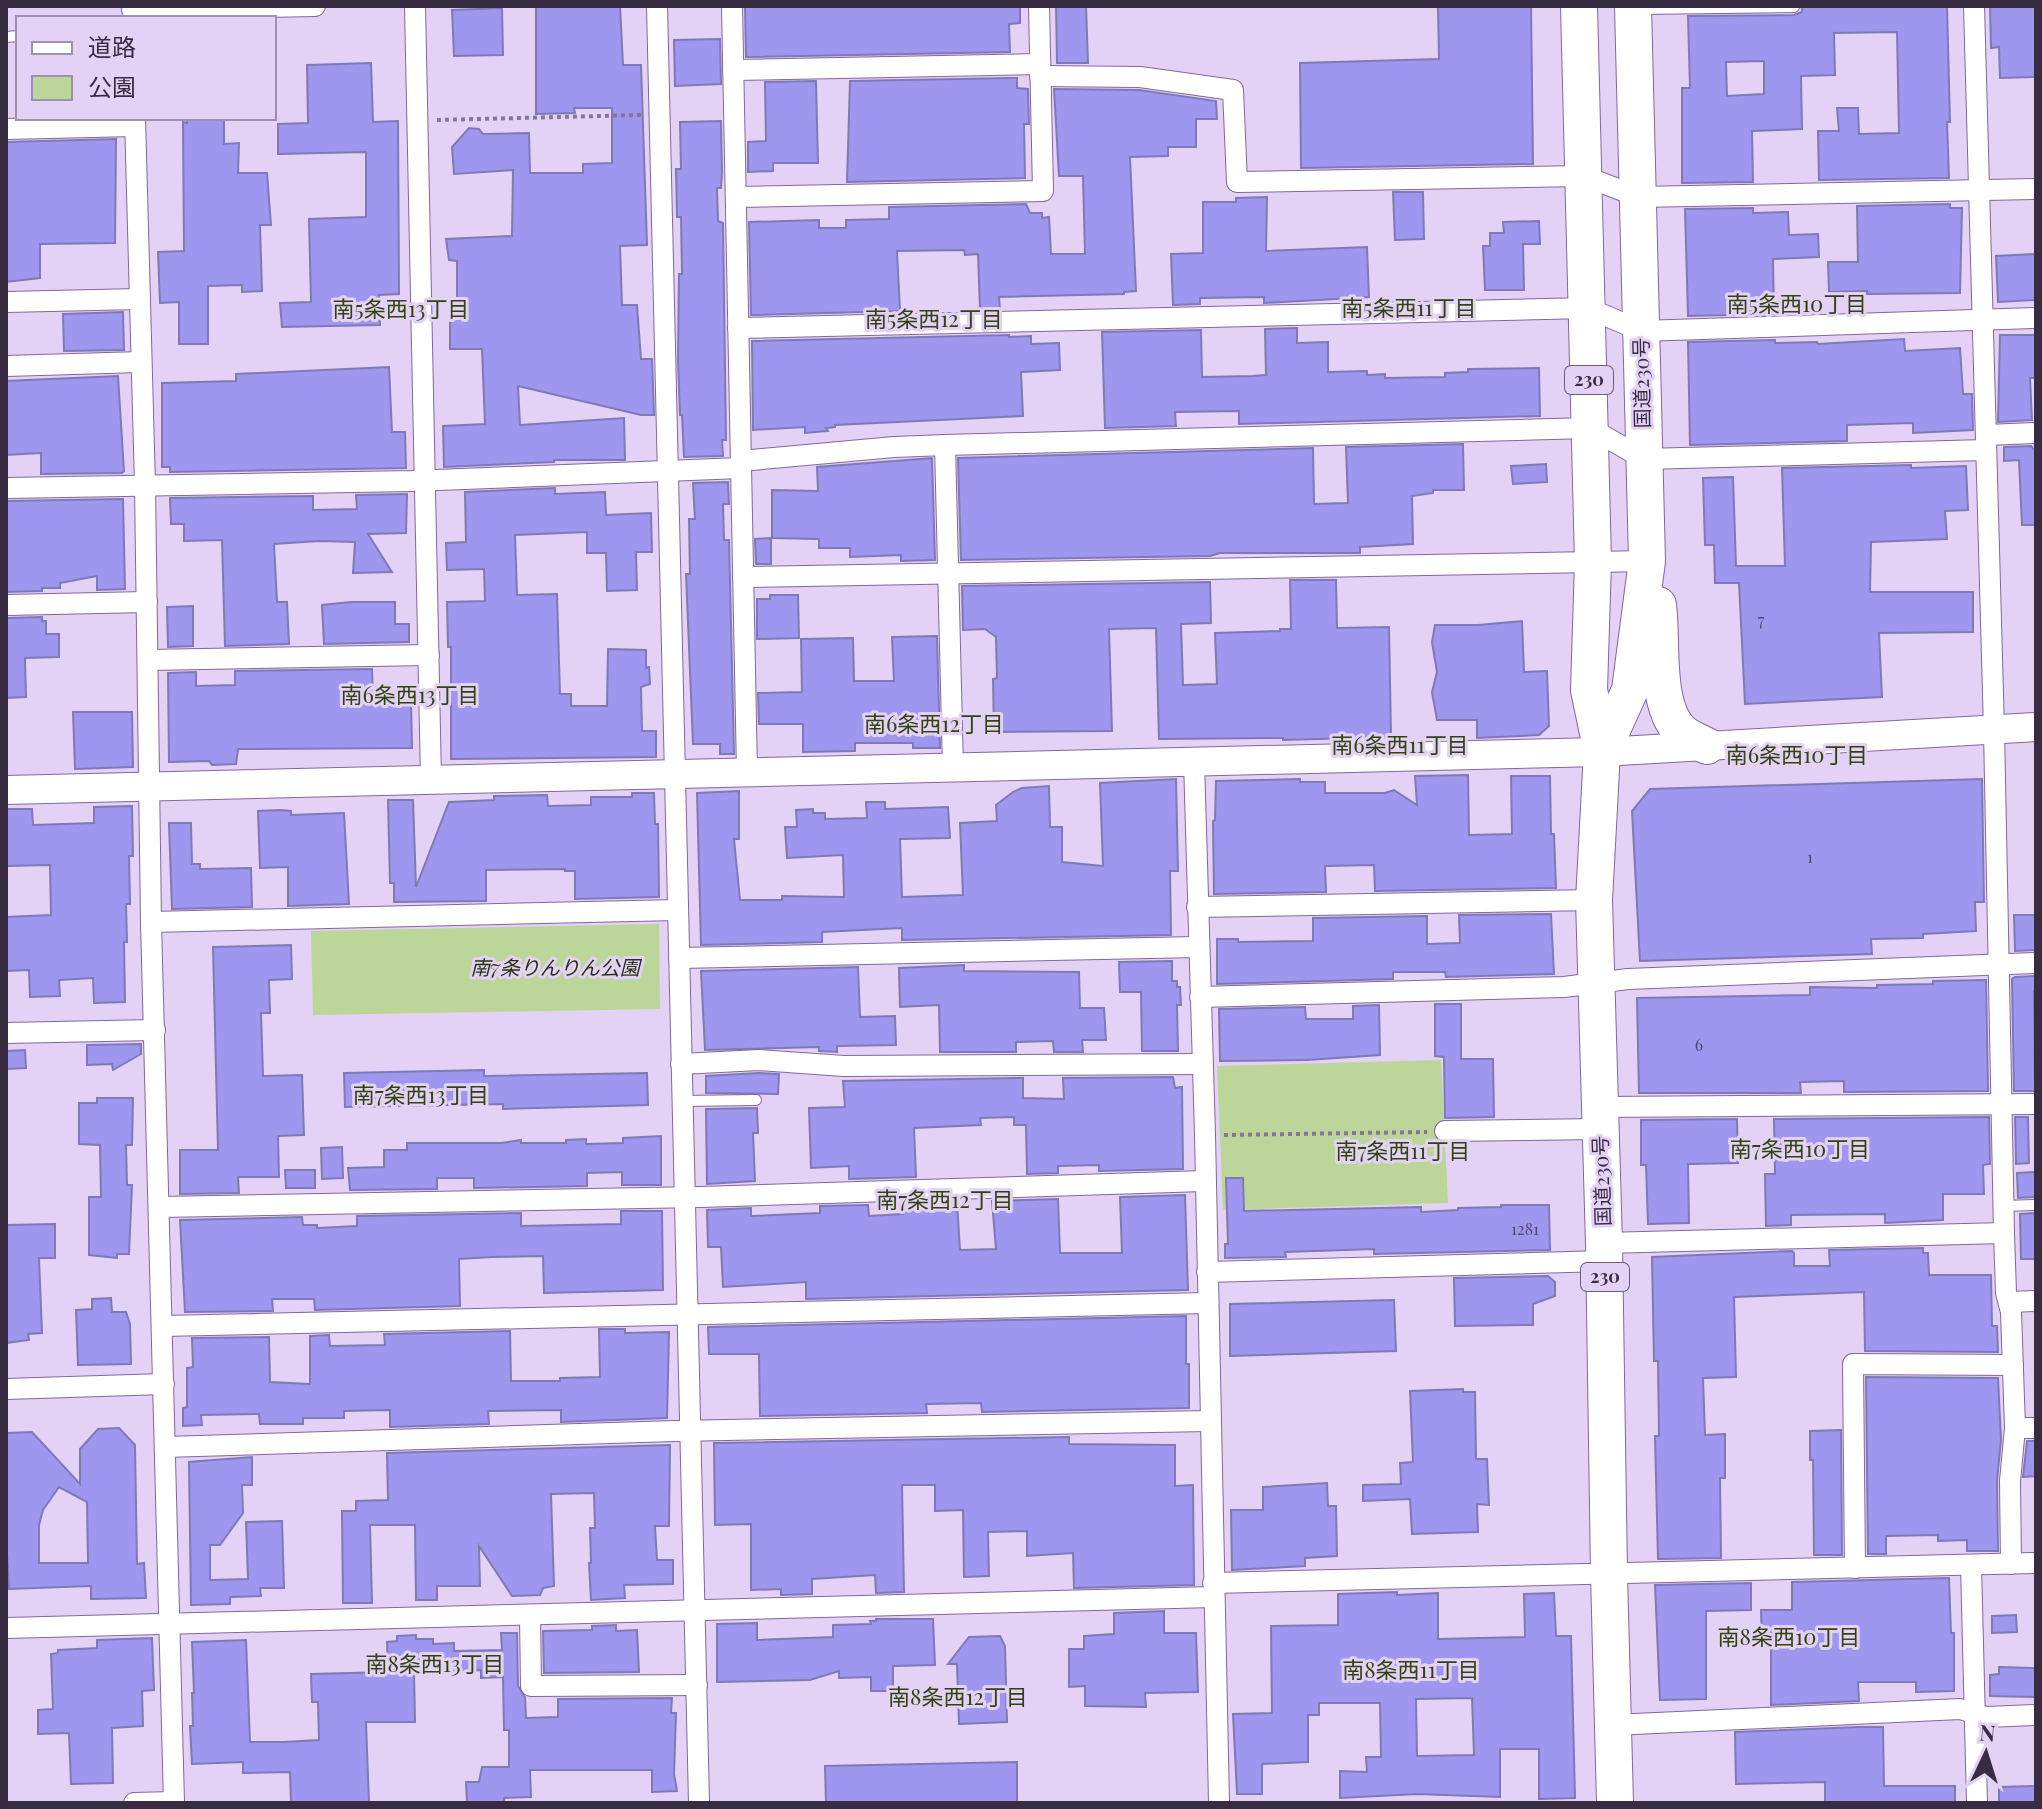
<svg xmlns="http://www.w3.org/2000/svg" width="2042" height="1809" viewBox="0 0 2042 1809" font-family="'Playfair Display','Noto Sans JP',serif">
<rect width="100%" height="100%" fill="#e3d2f6"/>
<g fill="#bbd698">
<path d="M659 924 660 1009 313 1015 311 931Z"/>
<path d="M1441 1060 1448 1203 1223 1210 1217 1066Z"/>
</g>
<g fill="#9f96ef" stroke="#7f7ab5" stroke-width="2" fill-rule="evenodd">
<path d="M536 6H620L623 65H641L647 245 620 246 622 305H637L641 359H652L654 415H641L518 386 520 425 624 418 625 460H554V462L444 467 443 426 485 424 482 349H450V299H457V261L449 260 446 239 512 236 513 170 454 174 452 147 469 128 479 129 483 134 529 133 530 173H583V164L612 163V108H574L575 113 536 114Z"/>
<path d="M745 6H1020V23L1009 24 1010 52 746 57Z"/>
<path d="M1056 6H1086L1088 63H1057Z"/>
<path d="M1438 6H1531L1533 164 1301 168 1300 63 1439 59Z"/>
<path d="M1802 6H1947L1950 122H1947L1949 178 1819 180 1818 131H1839L1837 108H1858L1859 134 1899 133 1897 32 1834 33 1835 75 1801 76 1802 129 1752 131 1753 182 1682 183V88H1690L1688 16 1794 15 1802 12ZM1764 61V94L1727 96 1726 62Z"/>
<path d="M1990 6H2036V77L2000 78 1999 47 1991 48Z"/>
<path d="M502 8 503 55 454 56 452 10Z"/>
<path d="M720 39 721 84 675 86 674 40Z"/>
<path d="M371 63 373 122 398 121 399 294 379 295 380 325 282 327 280 303 311 302 309 219 366 217V152L278 154V124L308 123 307 65Z"/>
<path d="M1011 78H1017V88L1028 89 1029 124H1024L1025 178 847 182 850 81Z"/>
<path d="M816 81 818 163H773V171L748 172V142L766 141 765 82Z"/>
<path d="M1054 89 1139 90 1216 101 1217 119H1196V147H1168V156L1130 157 1136 291 1124 292V294L999 297 1000 309H980L978 254 965 255 964 250 897 251 900 311 751 315 749 222 819 220V228H846V220L889 219V207L1026 204 1030 213H1042V218L1049 217 1051 254H1085L1083 176H1059Z"/>
<path d="M187 118H224V144L239 143 238 173H267L271 225H260L262 291 242 292V285L208 286V344H179V302L160 303 158 252 184 251 183 122 187 123Z"/>
<path d="M721 121 722 172 721 188H717L718 221 723 223 726 440H722L723 456 684 457 682 415H680L678 359 679 274H682L681 217H677L676 169H681L680 122Z"/>
<path d="M116 139 115 243 40 244V278L6 282V142Z"/>
<path d="M1393 192H1423L1424 239 1395 240Z"/>
<path d="M1267 197 1266 251 1367 247 1369 297 1264 303V297L1200 298V304L1173 305 1171 254 1203 253V202H1236V198Z"/>
<path d="M1950 204V208H1962L1960 293 1867 294V291L1829 292 1828 262H1858L1857 206Z"/>
<path d="M1753 208V213L1788 212 1789 235 1818 234 1819 257 1773 259 1774 314 1688 316 1685 209Z"/>
<path d="M1539 221 1540 244H1523L1524 290H1485L1483 246H1490V233H1504L1503 222Z"/>
<path d="M2036 254V300L1998 302 1996 256Z"/>
<path d="M123 312 124 350 64 351 63 314Z"/>
<path d="M1297 328V343L1328 342V372L1367 371V375L1385 374V378L1445 377V373L1468 372V369L1539 368 1540 416 1239 424V411L1175 412 1176 426 1105 428 1102 332 1201 330 1202 377 1252 376 1266 375 1265 329Z"/>
<path d="M1009 335V337L1031 336V344L1059 343 1060 370 1021 372 1023 416 835 425V427L826 428 828 431 805 433V427L753 430 752 341Z"/>
<path d="M2000 335H2036V378H2030L2032 420 1998 422Z"/>
<path d="M1904 339 1905 351 1960 348 1963 394H1972L1973 430 1913 433V423L1847 425V441L1690 445 1688 342 1775 340V343L1817 342 1818 344Z"/>
<path d="M389 367 392 432H405L406 468 170 472V467H162V383L236 381V374Z"/>
<path d="M118 376 124 471 122 473 41 474V453L6 455V381Z"/>
<path d="M1463 444 1464 490H1433V493L1412 496 1413 544 1360 547V553H1220L1210 556 961 560 958 458 1313 448 1314 504 1348 503 1346 447Z"/>
<path d="M2031 446 2036 452V525H2022L2019 460 2004 461V447Z"/>
<path d="M932 458 935 560 901 561V555L850 557V548H819V539L772 538V490L818 491 817 467Z"/>
<path d="M1546 464 1547 482 1513 484 1511 466Z"/>
<path d="M1911 465V468L1966 466 1968 510 1945 511 1947 539 1871 542 1870 592H1973V632L1879 633 1882 697 1745 704 1739 583H1715L1714 545H1705L1703 478 1733 477 1736 566H1785L1782 468Z"/>
<path d="M728 482 729 504H723L724 540H729L734 754H720V744H693L686 574H690L689 519H695L693 483Z"/>
<path d="M555 488V494L605 492 606 515 651 513 652 552H636L637 590 607 591 606 553H587V532L515 535 517 595 557 594 560 694H571V706H607L608 649 646 650V668L649 667 650 684 641 687 642 731H656V757L451 759V647H448L447 602 485 601 484 569 447 570 446 543 466 542 465 492Z"/>
<path d="M407 494 406 533 368 534 392 572 353 573 355 542 319 541 274 544 277 602H287L289 644 225 646 222 540 184 541V524H171L170 498 313 496V510L357 509 356 495Z"/>
<path d="M123 499 125 589 97 590V576L60 583V588H42V591L6 592V501Z"/>
<path d="M771 538V564H756L755 539Z"/>
<path d="M1290 580H1336L1337 628 1389 627 1391 737 1283 740V738L1159 739 1156 628 1109 629 1112 731 994 732 993 679 997 678 996 637 985 629 963 630 962 586 1210 582 1211 623 1181 624 1183 685 1217 684 1215 633 1280 631V629H1291Z"/>
<path d="M770 595H798L799 638 757 639V599H770Z"/>
<path d="M351 602H395V624H409V642L324 644 322 605Z"/>
<path d="M193 606V646L168 647 167 607Z"/>
<path d="M42 617V621H46V634H59V657L25 658 26 697 6 698V618Z"/>
<path d="M1522 621 1524 672 1547 671 1549 726 1539 735 1477 738V720H1437L1432 692 1437 672 1432 642 1435 625H1478Z"/>
<path d="M937 636 940 748H913V743H855V751L803 752V724H759L758 693 802 692 801 639 853 638 854 681H894L892 637Z"/>
<path d="M372 669 373 702 411 701 412 748 238 749 236 764 212 765 209 761 169 762 168 673 196 672V686L235 685V671Z"/>
<path d="M73 712H132L133 767 75 769Z"/>
<path d="M1468 775 1469 835 1512 834 1511 776H1550L1551 834H1554L1556 888 1375 891 1374 865 1325 866 1326 892 1214 894 1213 821 1215 820 1216 781 1300 779V782H1325V793H1385L1394 790 1417 805 1415 776Z"/>
<path d="M1176 779 1178 871H1170L1171 935 902 940V928L822 932V942L701 945 697 793 739 791V839H734L740 900H782V896L844 897 843 855 787 858 785 827H797L796 810 813 809V813H825V819L867 818 866 802H885V809L948 807 950 838 900 839 902 897 963 895 960 823 997 821 996 805 1013 792 1022 788 1049 786 1050 827H1062V862L1103 866 1100 783Z"/>
<path d="M1982 779 1984 902H1975L1976 931 1923 934V938L1871 939 1872 954 1640 961 1632 811 1650 789Z"/>
<path d="M632 793H654L655 824H658L659 897 575 899V871H565V869L486 870V901L394 902V883H390L388 800H413L416 887 449 802 494 800V796L547 795 548 806 591 805V797H632Z"/>
<path d="M132 806 133 856H129L130 904H126L127 942H124L125 1002 94 1003 93 978 59 980 60 996 30 997 29 970 6 971V917L51 915 50 865 6 866V809H32L33 825 94 823V807Z"/>
<path d="M280 810 291 811V815L344 813 349 904 288 906V867L260 868 258 811Z"/>
<path d="M169 823H191L192 864H200V869L251 868 252 907 172 909Z"/>
<path d="M1551 914 1554 974 1446 977 1445 972H1393V979L1217 984V939H1238V942L1313 941V918L1427 916V944L1460 943 1459 915Z"/>
<path d="M2014 915H2036V950L2015 951Z"/>
<path d="M291 945 292 979 269 980 270 1013H261L263 1076 302 1075 304 1135 278 1136 279 1177H238L239 1193 180 1194V1150H218L213 947Z"/>
<path d="M1172 961V981H1177V987H1180L1181 1005H1177L1178 1051H1142L1141 992H1120L1119 962Z"/>
<path d="M964 965V971L1079 972 1080 1008H1104L1106 1040H1082L1083 1052H1054L1053 1041 1016 1042V1052H940L939 1005 900 1007 899 968Z"/>
<path d="M858 967 860 1017 895 1016 896 1045 837 1046V1052L819 1051V1047L705 1050 701 971Z"/>
<path d="M2036 976V991H2034L2035 1091H2014L2012 979 2015 977Z"/>
<path d="M1986 980 1988 1091 1844 1092V1081L1800 1082 1801 1093H1639L1637 998 1810 995V987L1877 988V985L1933 984V981Z"/>
<path d="M1435 1004H1461V1059H1493L1494 1117 1445 1118 1444 1057 1435 1056Z"/>
<path d="M1379 1005 1380 1055 1307 1060 1220 1061 1219 1009 1305 1007 1306 1019H1353V1006Z"/>
<path d="M141 1044V1054L113 1070 112 1064 87 1065V1045Z"/>
<path d="M25 1050 26 1068 6 1069V1051Z"/>
<path d="M484 1070V1076L647 1073 648 1105 503 1109V1104L345 1107 344 1073Z"/>
<path d="M759 1073 779 1074 778 1094 706 1093V1076Z"/>
<path d="M1173 1077 1175 1088 1182 1087 1183 1169 1099 1171V1165L1058 1166V1173L1027 1174 1026 1125H1014V1117L980 1118 981 1125 914 1128 916 1177 849 1179V1166L811 1168 809 1108 845 1107 843 1081 1023 1078V1098L1064 1099 1063 1078Z"/>
<path d="M97 1098H133L132 1145H126L127 1185H132L129 1254H117V1258L89 1255V1197H101L100 1145 79 1144V1103H97Z"/>
<path d="M757 1108 758 1133H753L755 1181 707 1184 706 1109Z"/>
<path d="M1989 1117 1990 1164 1983 1165 1984 1194H1943V1220L1885 1223V1214L1791 1215V1225L1766 1226 1765 1174H1775L1774 1119Z"/>
<path d="M2015 1117H2028L2029 1163 2016 1164Z"/>
<path d="M1737 1119 1738 1163 1688 1164 1689 1223 1648 1224 1646 1165H1641V1120Z"/>
<path d="M661 1136V1185H622V1172L587 1173V1186L474 1188V1178H437V1189L350 1190 348 1168 384 1167V1150H407V1143H502L521 1140V1143H566V1140L586 1139V1144L623 1143V1138Z"/>
<path d="M342 1147 343 1178 322 1179 321 1148Z"/>
<path d="M285 1170H315V1188H286Z"/>
<path d="M2036 1172V1197L2018 1198 2017 1173Z"/>
<path d="M1226 1178H1243L1244 1211 1421 1207V1212L1458 1210V1208L1501 1207V1205H1549L1550 1250 1374 1254V1249L1285 1252 1286 1257 1225 1258V1244H1228Z"/>
<path d="M1185 1195 1188 1290 806 1299V1282L723 1287 721 1247H708L707 1210 751 1208V1216L820 1213V1206L868 1205 869 1216 903 1214 902 1204 957 1202 960 1250 996 1249 992 1201 1058 1199 1060 1253H1122L1120 1197Z"/>
<path d="M621 1211H662L663 1290 544 1293 543 1256 492 1257 459 1259 460 1306 315 1310 314 1299H272L273 1311 185 1312 180 1220 302 1217 303 1225H317V1228L357 1226V1216L521 1213V1226L621 1224Z"/>
<path d="M2036 1213V1259H2021L2020 1214Z"/>
<path d="M55 1224V1258H39L42 1333 28 1334 29 1340 6 1343V1225Z"/>
<path d="M1923 1248V1253H1928L1929 1275H1991L1992 1326H1997L1998 1352 1865 1351 1864 1292 1734 1297 1736 1377 1703 1378 1705 1435 1725 1434V1478H1720L1721 1558 1658 1559 1655 1436H1659L1658 1361H1654L1652 1257 1792 1251 1794 1253V1266H1830L1829 1250Z"/>
<path d="M1548 1276 1555 1282V1296L1533 1304V1325L1455 1326 1454 1278Z"/>
<path d="M111 1298 112 1312H126L130 1324 131 1364 78 1365 76 1310 92 1309V1299Z"/>
<path d="M1394 1300 1396 1351 1230 1356V1304Z"/>
<path d="M1186 1316V1364H1189V1408L982 1412 981 1403 926 1404 927 1413 760 1416 759 1354H709L708 1327Z"/>
<path d="M599 1329H625V1333L669 1332 667 1418 561 1422V1410L488 1411 489 1424 390 1427V1410L344 1411V1418H303V1424H260L259 1414 201 1415 202 1425 183 1426V1408L187 1407V1368L193 1367 192 1338 269 1337 270 1382 310 1384V1336L329 1335 330 1346 385 1345 384 1334 510 1331 511 1381H560V1378L600 1377Z"/>
<path d="M1866 1377 1998 1378 2001 1440 1997 1481 1998 1551H1967V1540L1938 1541V1535L1886 1536V1554H1868Z"/>
<path d="M1463 1389V1392H1475L1476 1459H1487L1489 1505 1477 1504 1478 1532 1412 1534 1410 1499 1363 1501V1485L1401 1484 1400 1463 1413 1462 1410 1391Z"/>
<path d="M119 1428 135 1445 137 1564 144 1563 146 1598 91 1599V1586L9 1589 6 1538V1433L32 1432 80 1484V1449L98 1429ZM59 1487 87 1502 88 1563H39V1525L43 1510Z"/>
<path d="M1841 1430 1842 1555H1814L1813 1460H1810V1431Z"/>
<path d="M1069 1437V1444L1175 1445V1486L1193 1485 1194 1585 1074 1588 1073 1553 1027 1556V1531L988 1532 989 1576 964 1577 963 1510 935 1511V1485H902L904 1592 876 1593 875 1575 812 1579V1594L781 1595V1589L751 1590V1524L715 1525 714 1443Z"/>
<path d="M2027 1441H2036V1476L2023 1477Z"/>
<path d="M670 1445 669 1526H655L657 1560H673V1584L624 1585 625 1598 591 1600 589 1563H591L590 1528H595L594 1493 551 1494 554 1586 543 1588 540 1595 512 1596 479 1546 480 1586H437V1600H416L415 1525H370L372 1603H343L342 1511H356V1501L388 1500 387 1453Z"/>
<path d="M252 1457V1485H242L243 1513 220 1545H210V1580L248 1579 246 1522 282 1521 284 1588H260L261 1596 230 1597V1604L191 1605 189 1462Z"/>
<path d="M1327 1483 1328 1506H1336L1337 1556 1305 1558V1566L1232 1570 1231 1510H1263V1487Z"/>
<path d="M1949 1578 1951 1633H1954V1691L1916 1692V1682H1858L1859 1701 1771 1705V1641H1762L1761 1610H1792V1582Z"/>
<path d="M1751 1583V1610L1706 1611V1699L1660 1700 1655 1585Z"/>
<path d="M1397 1592V1595L1438 1593V1639L1525 1637 1524 1594 1554 1593 1556 1636H1571L1575 1798 1539 1799V1749H1500V1797L1417 1794 1340 1798V1771L1367 1772 1366 1757H1381L1380 1703H1319V1715H1308V1762L1262 1764V1794H1237L1233 1714 1272 1713 1271 1626 1338 1625V1594ZM1472 1698 1474 1755 1417 1756 1416 1699Z"/>
<path d="M1164 1611V1633H1196L1198 1692 1145 1693 1146 1707 1085 1706V1686L1069 1687V1649H1084V1636L1114 1634V1613Z"/>
<path d="M2016 1615 2017 1632 1992 1633V1616Z"/>
<path d="M876 1619H933L935 1665 893 1666V1691H871V1677L839 1678V1671L810 1680 717 1682V1624L757 1623V1640L833 1637V1625L871 1624 870 1621H876Z"/>
<path d="M616 1625V1631L637 1630 639 1672 544 1673 543 1631 592 1630V1626Z"/>
<path d="M501 1633H517L518 1686 525 1697 526 1718 558 1717V1699L672 1698 671 1713H676L674 1774 677 1791 652 1792V1770H530L531 1797 504 1798V1803H467L466 1782H479L482 1767H509V1730H504L503 1677 481 1678V1670L414 1672 415 1722H366L369 1803H291L290 1772 243 1773V1762L192 1764 190 1726H193L192 1693H194L192 1642 246 1640 250 1742H284L319 1740 318 1702H312L311 1674 388 1672 387 1642 397 1641V1636L416 1635V1639H433V1644L454 1643V1651L502 1650Z"/>
<path d="M1000 1636 1005 1646 1007 1722 959 1724 957 1664H948L969 1637Z"/>
<path d="M152 1638 154 1690 142 1691 143 1726 112 1728 113 1783 71 1784 69 1733 38 1734V1710L53 1709 51 1654 58 1653V1650L97 1648V1640Z"/>
<path d="M1999 1667 2036 1668V1697L1990 1696V1675L1999 1674Z"/>
<path d="M1859 1727H1883L1884 1786H1955V1803H1825V1782L1736 1784 1735 1732Z"/>
<path d="M1017 1762V1803H826L825 1766Z"/>
<path d="M2036 1786V1803H1999V1787Z"/>
</g>
<g fill="none" stroke-linecap="round" stroke-linejoin="round">
<defs>
<g id="lane">
<path d="M1640 9 1794 7"/>
<path d="M6 37 18 36"/>
<path d="M682 1101 756 1100"/>
<path d="M2003 1206 2036 1205"/>
</g>
<g id="street">
<path d="M415 6 431 780"/>
<path d="M657 6 699 1803"/>
<path d="M732 6 747 772"/>
<path d="M1974 6 1994 730 2004 1233 2006 1293 2011 1312 2015 1428 2010 1481 2011 1564"/>
<path d="M132 10 315 6"/>
<path d="M733 70 1040 64"/>
<path d="M1040 76 1140 77 1233 90 1237 182 1584 176 1639 197 2036 189"/>
<path d="M135 118 145 485 151 922 174 1803"/>
<path d="M6 129 135 126"/>
<path d="M736 197 1043 191 1039 6"/>
<path d="M6 302 139 299"/>
<path d="M738 328 1588 308 1641 331 2036 318"/>
<path d="M6 366 141 362"/>
<path d="M1986 435 2036 433"/>
<path d="M945 445 953 768"/>
<path d="M741 461 894 447 945 445 1590 428 1644 459 1986 450"/>
<path d="M6 488 412 481 741 468"/>
<path d="M743 577 1647 561"/>
<path d="M6 605 147 602"/>
<path d="M148 660 429 655"/>
<path d="M1194 761 1205 1135 1219 1803"/>
<path d="M1197 907 1594 900"/>
<path d="M151 922 678 910"/>
<path d="M679 958 1198 947"/>
<path d="M1200 997 1564 987 1628 979 2036 963"/>
<path d="M6 1033 155 1030"/>
<path d="M681 1064 759 1060 844 1066 1202 1064"/>
<path d="M1599 1107 2036 1104"/>
<path d="M1445 1131 1600 1129"/>
<path d="M160 1207 700 1197 1204 1181"/>
<path d="M1604 1243 2004 1233"/>
<path d="M1207 1272 1605 1261"/>
<path d="M2009 1302 2036 1301"/>
<path d="M162 1326 1207 1303"/>
<path d="M6 1389 164 1384"/>
<path d="M2015 1428H2036"/>
<path d="M165 1447 675 1431 1209 1421"/>
<path d="M1971 1565 1977 1803"/>
<path d="M1855 1568 1853 1364 2013 1365"/>
<path d="M1213 1583 2036 1563"/>
<path d="M530 1616 531 1686 697 1685"/>
<path d="M6 1628 1214 1597"/>
<path d="M1613 1725 1960 1709 1987 1717 2036 1715"/>
<path d="M134 1803 174 1802"/>
</g>
<path id="secondary" d="M6 790 1602 752 2036 727"/>
<g id="highway">
<path d="M1579 6 1593 562 1589 690 1602 752 1594 900 1604 1243 1609 1574 1615 1803"/>
<path d="M1658 605C1663 640 1653 710 1684 734 1691 739 1699 742 1707 746"/>
<path d="M1602 752 1630 690 1647 561 1633 6"/>
</g>
</defs>
<use href="#lane" stroke="#82679d" stroke-width="12"/>
<use href="#street" stroke="#82679d" stroke-width="22"/>
<use href="#secondary" stroke="#82679d" stroke-width="30"/>
<use href="#highway" stroke="#82679d" stroke-width="38"/>
<g stroke="#857794" stroke-width="4" stroke-dasharray="4 4" stroke-linecap="butt">
<path d="M437 120 641 115"/>
<path d="M1224 1135 1427 1132"/>
</g>
<use href="#lane" stroke="#fff" stroke-width="10"/>
<use href="#street" stroke="#fff" stroke-width="20"/>
<use href="#secondary" stroke="#fff" stroke-width="28"/>
<use href="#highway" stroke="#fff" stroke-width="36"/>
</g>
<g text-anchor="middle" stroke-width="6" stroke-linejoin="round" paint-order="stroke">
<g font-size="16" fill="#52466e">
<text x="1761" y="626">7</text>
<text x="1810" y="863">1</text>
<text x="1699" y="1051">6</text>
<text x="1525" y="1235">1281</text>
</g>
<g fill="#e3d2f6" stroke="#6b5e79" stroke-width="2">
<rect x="1565" y="366" width="48" height="28" rx="6"/>
<rect x="1581" y="1263" width="48" height="28" rx="6"/>
</g>
<g font-size="18" font-weight="bold" fill="#382c43">
<text x="1589" y="386">230</text>
<text x="1605" y="1283">230</text>
</g>
<g font-size="20" fill="#382c43" stroke="#e3d2f6">
<text transform="translate(1642 383) rotate(-91)" y="7">国道230号</text>
<text transform="translate(1602 1181) rotate(-92)" y="7">国道230号</text>
</g>
<g font-size="20" font-style="italic" fill="#26350e" stroke="#e3d2f6">
<text x="555" y="975">南7条りんりん公園</text>
</g>
<g font-size="22" fill="#31440f" stroke="#e3d2f6">
<text x="1797" y="312">南5条西10丁目</text>
<text x="1409" y="316">南5条西11丁目</text>
<text x="401" y="317">南5条西13丁目</text>
<text x="934" y="327">南5条西12丁目</text>
<text x="410" y="703">南6条西13丁目</text>
<text x="934" y="732">南6条西12丁目</text>
<text x="1400" y="753">南6条西11丁目</text>
<text x="1797" y="763">南6条西10丁目</text>
<text x="421" y="1103">南7条西13丁目</text>
<text x="1800" y="1157">南7条西10丁目</text>
<text x="1403" y="1159">南7条西11丁目</text>
<text x="945" y="1208">南7条西12丁目</text>
<text x="1789" y="1645">南8条西10丁目</text>
<text x="435" y="1672">南8条西13丁目</text>
<text x="1411" y="1678">南8条西11丁目</text>
<text x="958" y="1705">南8条西12丁目</text>
</g>
</g>
<rect width="2042" height="1809" fill="none" stroke="#382c43" stroke-width="16"/>
<rect x="16" y="16" width="260" height="104" fill="#e3d2f6" stroke="#9f90ae" stroke-width="2"/>
<rect x="32" y="42" width="40" height="12" fill="#ffffff" stroke="#9f90ae" stroke-width="2"/>
<text x="88" y="56" font-size="24" fill="#382c43">道路</text>
<rect x="32" y="76" width="40" height="24" fill="#bbd698" stroke="#9f90ae" stroke-width="2"/>
<text x="88" y="96" font-size="24" fill="#382c43">公園</text>
<g transform="translate(1986 1753) rotate(4)" stroke="#e3d2f6" stroke-width="6" paint-order="stroke">
<path d="M0-6L14 30L0 20L-14 30Z" fill="#382c43"/>
<text y="-12" font-size="22" font-weight="bold" text-anchor="middle" fill="#382c43">N</text>
</g>
</svg>
